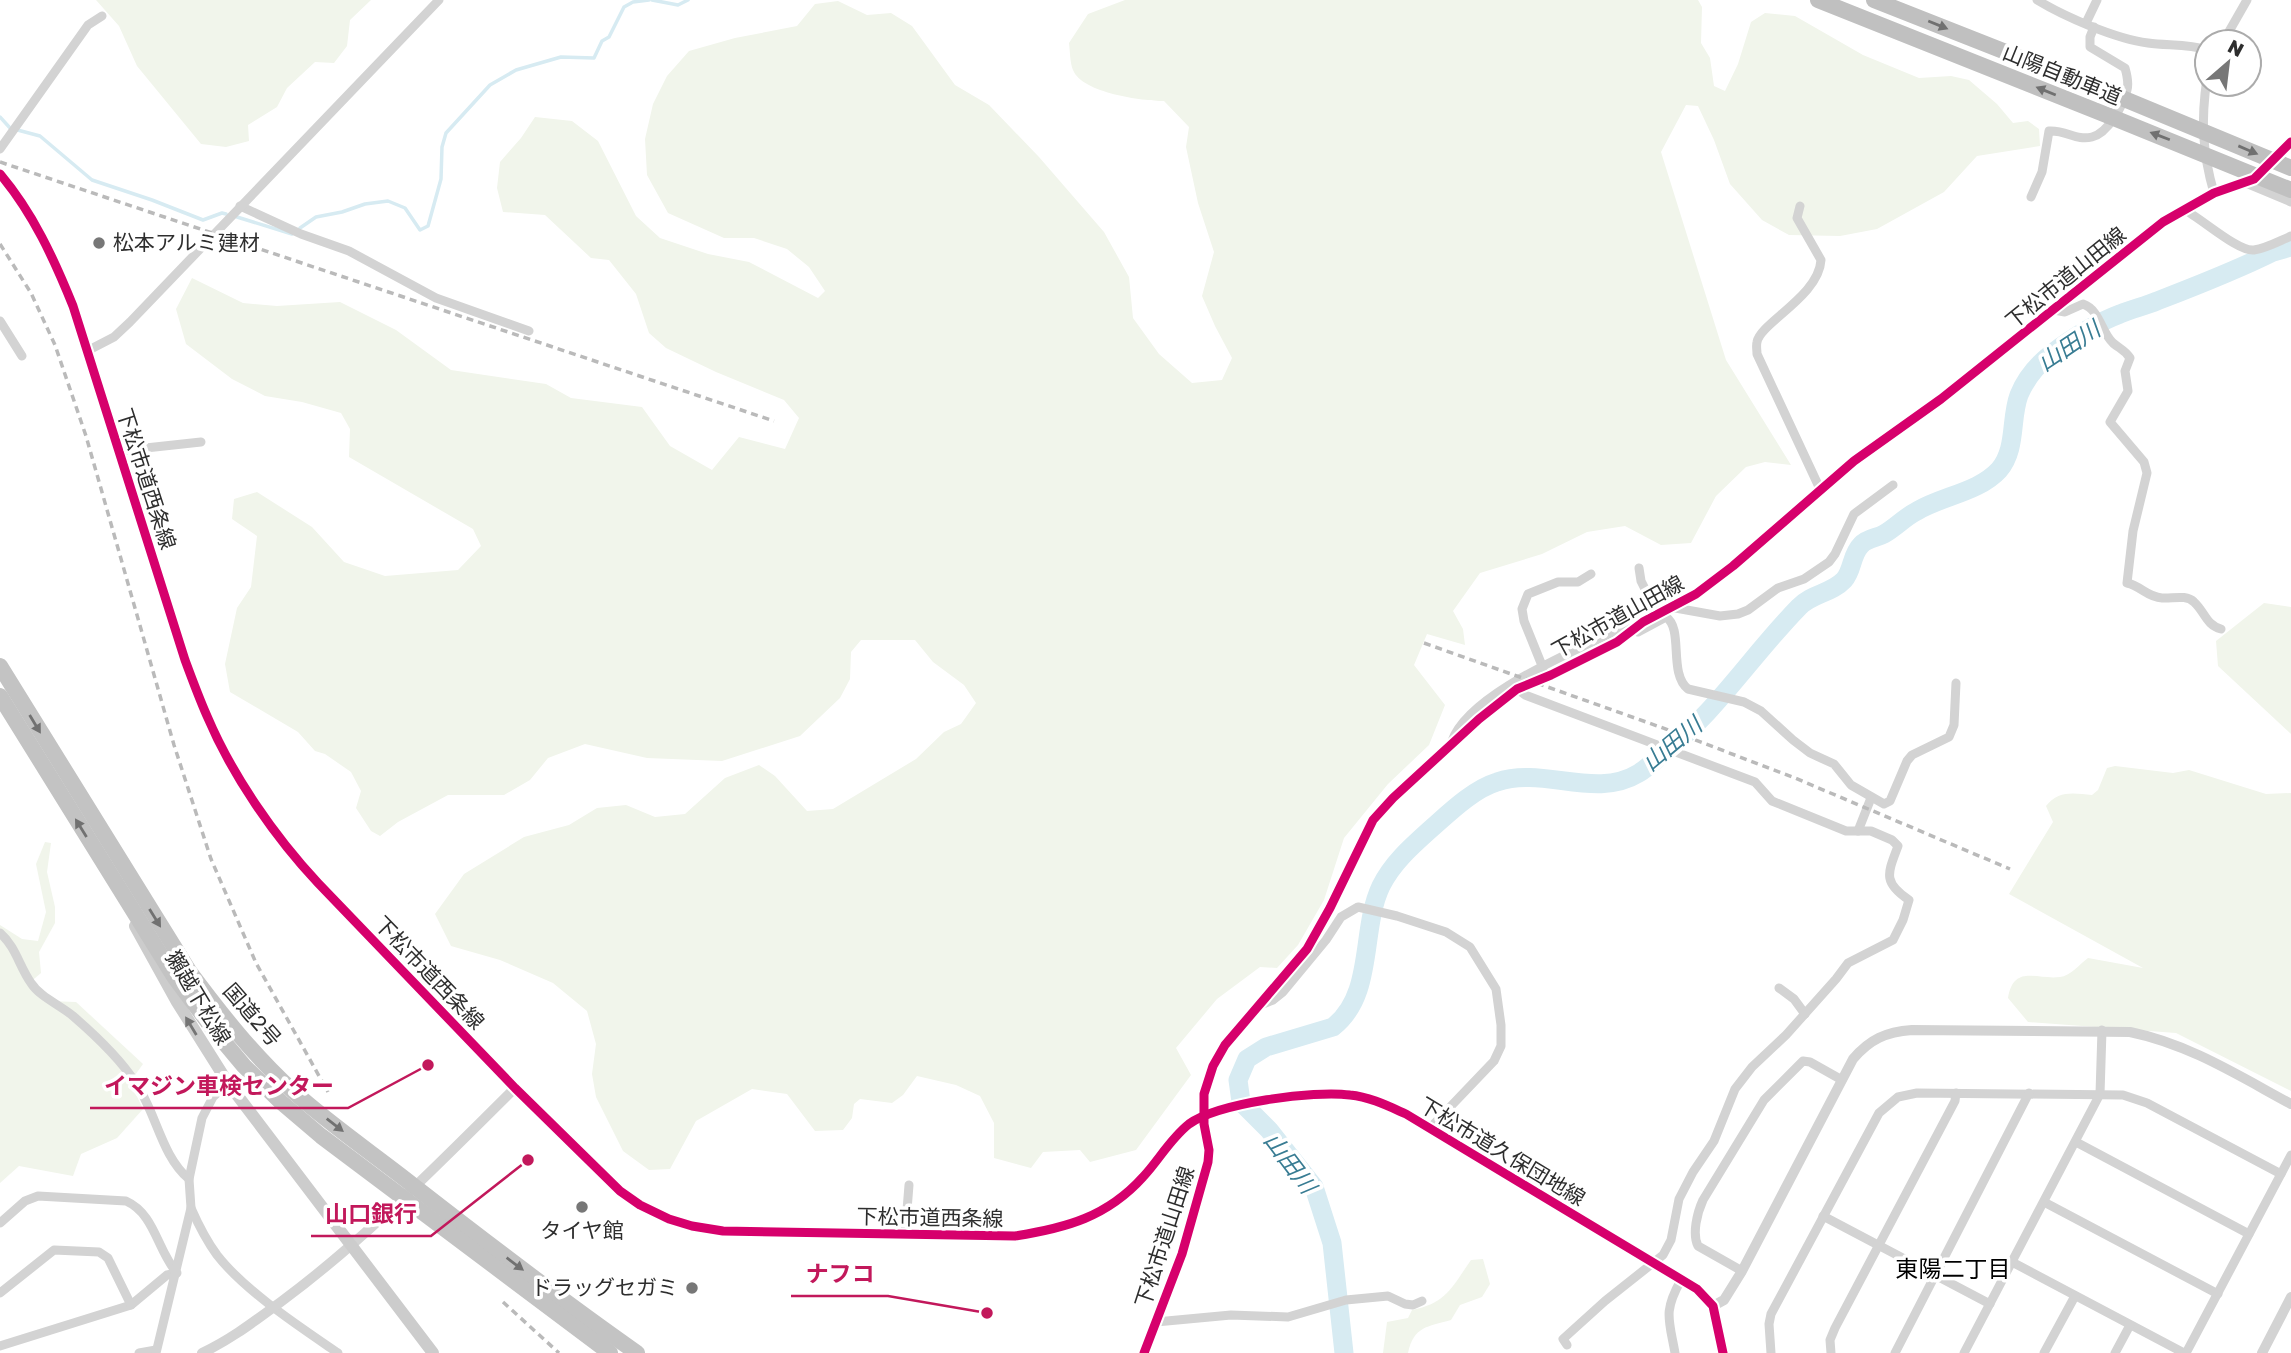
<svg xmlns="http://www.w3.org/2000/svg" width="2291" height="1353" viewBox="0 0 2291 1353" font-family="'Golos Text','Noto Sans JP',sans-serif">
<rect width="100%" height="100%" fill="#fff"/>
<g fill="#f1f5eb">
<path d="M96 0H371L350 20 347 46 334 63 315 62 287 88 277 107 248 125 249 141 226 147 201 144 137 66 119 26Z"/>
<path d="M1125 0H1698L1702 7 1701 43 1710 58 1714 86 1725 91 1738 64 1751 22 1765 13 1795 16 1863 55 1919 78 1951 76 1969 80 1997 104 2013 123 2028 121 2039 129 2040 146 1977 156 1944 192 1877 229 1840 236 1789 235 1762 220 1730 184 1714 140 1698 106 1686 105 1661 152 1726 360 1791 465 1765 462 1746 467 1716 496 1691 543 1661 545 1625 526 1587 532 1542 554 1480 573 1453 611 1463 629 1465 645 1427 634 1414 665 1445 705 1429 745 1388 784 1344 838 1324 900 1298 945 1277 968 1260 967 1217 999 1176 1048 1191 1075 1136 1150 1090 1162 1080 1150 1043 1152 1031 1168 994 1158V1123L980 1096 956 1085 917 1076 903 1095 892 1103 860 1099 854 1104 852 1118 843 1130 815 1131 787 1094 752 1089 696 1121 670 1169 649 1170 623 1151 596 1097 592 1074 596 1044 587 1011 553 983 500 960 451 946 435 914 464 874 524 837 569 825 597 808 626 805 655 817 685 814 725 778 759 765 775 776 807 811 833 809 916 759 944 732 961 724 976 703 964 685 933 662 915 640H861L851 652 850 679 840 698 800 736 722 761 647 758 585 744 548 758 530 780 504 795H448L398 822 380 836 371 831 356 808 361 791 351 772 325 754 315 751 298 732 230 692 225 664 237 608 251 587 257 536 232 519 234 499 257 492 312 527 344 562 385 576 458 570 481 546 473 529 349 457 350 429 341 413 302 402 265 396 232 379 186 344 176 309 192 278 243 303 277 306 340 302 396 330 451 370 546 384 571 398 642 407 670 446 712 470 739 437 785 449 799 418 784 400 716 372 666 348 649 333 636 294 609 260 591 258 545 215 503 212 497 188 500 162 521 138 535 117 572 121 598 141 636 216 660 238 708 254 749 262 818 298 825 291 809 267 787 249 754 238H724L668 213 647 175 645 139 653 104 667 76 689 51 735 38 797 26 815 4 838 1 867 15 891 13 912 26 955 85 989 105 1039 157 1104 232 1129 277 1133 318 1159 354 1192 383 1222 380 1232 358 1215 326 1202 296 1214 252 1198 203 1186 147 1189 127 1164 101C1143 101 1082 93 1073 70 1070 63 1070 51 1069 43L1088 14Z"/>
<path d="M2264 603 2291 607V734L2218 666 2216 641Z"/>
<path d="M2115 766 2173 773 2189 770 2266 794 2291 793V1091L2176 1033 2028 1022 2008 998C2014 964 2036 980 2060 977 2070 976 2080 964 2088 958L2143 968 2009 894 2053 822 2046 806C2058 790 2074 793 2092 795L2098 790 2107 768Z"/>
<path d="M45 842 51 843 47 872 55 907V923L39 952 41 973 28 984 49 1001 76 1002 143 1064 130 1082 143 1109 117 1138 81 1154 73 1176 19 1166 0 1183V925L22 939 38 941 46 912 36 864Z"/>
<path d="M1483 1259 1490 1284 1482 1297 1460 1305 1451 1320C1427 1327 1414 1326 1408 1353H1383L1387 1322 1408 1318 1412 1310C1447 1303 1452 1287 1471 1260Z"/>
</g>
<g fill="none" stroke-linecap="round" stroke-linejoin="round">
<g stroke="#d7ebf2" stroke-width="3.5">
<path d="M652 0 678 5 688 0"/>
<path d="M0 117 10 128 40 136 92 180 152 200 203 220 222 213 226 214"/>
<path d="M237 217 292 234"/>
<path d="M300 228 316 217 342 212 365 204 388 201 405 208 420 230 428 226 441 179 442 147 446 133 490 85 516 70 561 57 594 58 602 41 609 37 624 7 633 2 649 0"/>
</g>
<path stroke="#d7ebf2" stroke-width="19" d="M1344 1353 1332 1243 1314 1187 1269 1130 1241 1102 1238 1080 1247 1059 1266 1047 1333 1027C1375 994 1360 930 1381 886 1393 862 1413 845 1433 827 1451 811 1474 789 1497 782 1544 766 1595 800 1639 773 1647 768 1653 762 1660 756 1715 714 1751 656 1799 607 1811 594 1832 593 1844 580 1853 570 1851 555 1861 545 1867 538 1877 538 1884 534 1896 527 1905 517 1917 511 1942 496 1979 492 1999 470 2017 449 2010 419 2019 395 2026 378 2037 365 2051 354 2071 339 2096 323 2120 314 2132 309 2145 306 2157 301 2196 286 2235 271 2273 252L2291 247"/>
<g stroke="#d3d3d3" stroke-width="9">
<path d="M2037 0C2065 17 2116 39 2148 43 2167 46 2188 43 2207 50"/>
<path d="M2086 23 2097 0"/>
<path d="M2223 42 2247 0"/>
<path d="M2207 78C2201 119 2202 152 2214 193"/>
<path d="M0 149 88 25 102 16"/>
<path d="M2246 183 2291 202"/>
<path d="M2031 197 2042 172 2049 131C2067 130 2076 141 2092 137 2108 133 2123 106 2127 90 2129 83 2127 75 2125 68L2090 47V37L2094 27"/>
<path d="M240 206 301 234 349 251 436 298 529 331"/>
<path d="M1800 206 1797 218 1821 260C1819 296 1760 323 1757 342 1756 346 1757 350 1757 354L1820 489"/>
<path d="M2183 209C2201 218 2238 252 2254 250 2267 248 2279 241 2291 236"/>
<path d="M2054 310 2065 312 2083 304C2100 310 2101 332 2113 343 2120 349 2125 350 2130 358L2125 371 2128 391 2110 422 2144 462 2147 473 2133 531 2127 583C2141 586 2147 597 2162 598 2172 599 2186 594 2194 602 2205 612 2206 625 2221 629"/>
<path d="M0 321 22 356"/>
<path d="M87 351 114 337 130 322 439 0"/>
<path d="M118 451 201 442"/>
<path d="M1639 568 1641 581 1657 613"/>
<path d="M1670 607 1720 616 1738 614 1748 610 1778 588 1804 579 1829 562 1835 554 1854 514 1893 485"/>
<path d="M1543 668 1524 621 1522 609 1528 594 1558 582H1578L1591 574"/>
<path d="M1517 689 1525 695 1755 782 1772 801 1846 831H1871L1892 840 1898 846C1888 873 1882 882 1909 900L1903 920 1893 940 1848 963 1836 979 1786 1035 1752 1067 1735 1089 1714 1141 1693 1172 1679 1199 1671 1240 1663 1255 1605 1301 1563 1339 1567 1345"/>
<path d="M1452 741C1469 693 1576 651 1621 628L1626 627 1638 632 1666 617C1684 629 1668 673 1688 689L1744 702 1761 711 1793 740 1810 753 1834 764 1851 785 1884 804 1890 801 1907 761 1912 755 1949 737 1954 725 1956 683"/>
<path d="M1858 831 1871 798"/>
<path d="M0 933C16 947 19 966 31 983 40 997 60 1005 73 1016 95 1035 119 1057 135 1082 156 1111 161 1156 189 1179"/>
<path d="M1779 988 1794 999 1805 1014"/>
<path d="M1263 1004 1273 1000 1283 992 1326 940 1341 917 1358 907 1397 916 1446 932 1470 947 1496 989 1501 1025V1046L1494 1061 1430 1128"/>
<path d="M2076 1142 2249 1234"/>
<path d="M2044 1202 2218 1294"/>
<path d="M191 1208C198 1224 206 1240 217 1255 245 1291 300 1327 338 1353"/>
<path d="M1823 1216 1990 1304"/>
<path d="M0 1223 25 1201 38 1196 126 1201C155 1214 157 1250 177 1273L167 1275 131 1305 0 1346"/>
<path d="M905 1235 909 1185"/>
<path d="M2012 1262 2184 1353"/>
<path d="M1742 1271 1698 1246C1692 1234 1697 1213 1703 1200L1764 1100 1803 1061 1810 1062 1842 1080"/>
<path d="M0 1293 54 1250 99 1252 108 1258 131 1305"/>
<path d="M1156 1322 1231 1315 1288 1317 1346 1300 1388 1296 1405 1304 1413 1305 1422 1301"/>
<path d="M139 1353 156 1350"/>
<path d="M156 1353 191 1208 189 1179 202 1118 213 1097 228 1083"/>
<path d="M1144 1353 1182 1254 1208 1162 1209 1150 1204 1124V1094L1213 1066 1225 1045 1307 949 1330 908 1373 820 1393 798 1479 719 1517 689 1551 675 1617 642 1643 622 1696 594 1733 566 1854 461 1941 399 2163 222 2214 193 2254 179 2291 142"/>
<path d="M1675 1353C1669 1319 1663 1312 1681 1280"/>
<path d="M1771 1353 1769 1324 1771 1314 1879 1113 1898 1097 1917 1093 2123 1095 2147 1103 2281 1174"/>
<path d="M1831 1353 1830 1340 1835 1328 1955 1101 1956 1093"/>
<path d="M1895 1353 2029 1093"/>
<path d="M1964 1353 2100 1094 2102 1030"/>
<path d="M2044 1353 2075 1296"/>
<path d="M2115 1353 2130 1325"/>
<path d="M2186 1353 2291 1155"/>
</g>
<g stroke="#d3d3d3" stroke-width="10">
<path d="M0 174C33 213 54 259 73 306L185 660C192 679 199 698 207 716 232 775 274 836 318 883L515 1088 620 1191 640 1205 669 1219 692 1226 723 1231 1015 1236C1066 1228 1107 1217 1143 1177 1159 1160 1170 1139 1189 1124 1218 1103 1314 1090 1350 1095 1370 1097 1388 1106 1406 1114L1697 1289 1713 1306 1723 1353"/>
<path d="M1713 1306 1724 1300 1742 1271 1853 1059C1870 1039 1886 1032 1912 1030L2130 1032C2189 1044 2239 1076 2291 1104"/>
<path d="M202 1353C232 1339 256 1320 282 1301 367 1238 440 1162 515 1088"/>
<path d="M2262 1353 2291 1297"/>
</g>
<path stroke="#ccc" stroke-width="12" d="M135 926 177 1002 228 1083 433 1353"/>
<g stroke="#c3c3c3" stroke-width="16">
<path d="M0 666 189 971C221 1014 254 1056 294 1092 333 1127 378 1157 419 1190 491 1246 563 1301 637 1353"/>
<path d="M0 696 175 978 213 1029 244 1066 281 1102 321 1136 610 1353"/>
</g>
<g stroke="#c0c0c0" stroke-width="16">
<path d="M1818 0 2109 116"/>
<path d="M1874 0 2117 96"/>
</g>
<g stroke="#bababa" stroke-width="3.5" stroke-dasharray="7 5" stroke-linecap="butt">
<path d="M0 162 774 421"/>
<path d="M0 244 31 293 55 345 86 436 174 745 211 859 256 963 328 1092"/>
<path d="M1424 643 1677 733 1795 778 2010 869"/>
<path d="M503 1302 559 1353"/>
</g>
<g stroke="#c0c0c0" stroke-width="16">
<path d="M2117 96 2291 168"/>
<path d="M2109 116 2291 190"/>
</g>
<defs>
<g id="cycleway">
<path d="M0 174C33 213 54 259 73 306L185 660C192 679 199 698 207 716 232 775 274 836 318 883L515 1088 620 1191 640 1205 669 1219 692 1226 723 1231 1015 1236C1066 1228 1107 1217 1143 1177 1159 1160 1170 1139 1189 1124 1218 1103 1314 1090 1350 1095 1370 1097 1388 1106 1406 1114L1697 1289 1713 1306 1723 1353"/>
<path d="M1144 1353 1182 1254 1208 1162 1209 1150 1204 1124V1094L1213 1066 1225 1045 1307 949 1330 908 1373 820 1393 798 1479 719 1517 689 1551 675 1617 642 1643 622 1696 594 1733 566 1854 461 1941 399 2163 222 2214 193 2254 179 2291 142"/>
</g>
</defs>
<use href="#cycleway" stroke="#fff" stroke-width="13"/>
<use href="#cycleway" stroke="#d6006c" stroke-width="9"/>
</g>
<defs><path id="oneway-solid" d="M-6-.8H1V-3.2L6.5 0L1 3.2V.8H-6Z" transform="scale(1.75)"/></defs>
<g fill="#707070">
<use href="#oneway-solid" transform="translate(1938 25) rotate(22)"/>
<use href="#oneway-solid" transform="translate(2046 91) rotate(-158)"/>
<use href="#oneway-solid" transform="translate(2160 136) rotate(-159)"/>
<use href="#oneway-solid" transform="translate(2248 150) rotate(23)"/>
</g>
<g fill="#717171">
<use href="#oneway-solid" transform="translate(35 724) rotate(59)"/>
<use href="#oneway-solid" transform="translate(81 828) rotate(-122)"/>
<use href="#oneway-solid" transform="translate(155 918) rotate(58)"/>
<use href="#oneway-solid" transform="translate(335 1125) rotate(38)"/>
<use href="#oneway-solid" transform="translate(515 1264) rotate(37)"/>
</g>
<use fill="#757575" href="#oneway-solid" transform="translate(191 1026) rotate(-121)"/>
<g fill="#777" stroke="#fff" stroke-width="2.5">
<circle cx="99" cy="243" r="7"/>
<circle cx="582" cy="1207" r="7"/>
<circle cx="692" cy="1288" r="7"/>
</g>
<g text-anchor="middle" stroke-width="7" stroke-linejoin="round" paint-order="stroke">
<g font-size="21" fill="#2e2e2e" stroke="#fff">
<text transform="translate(2062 75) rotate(22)" y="7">山陽自動車道</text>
<text transform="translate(2066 278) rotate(-39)" y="7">下松市道山田線</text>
<text transform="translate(146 479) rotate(72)" y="7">下松市道西条線</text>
<text transform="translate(1618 617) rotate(-29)" y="7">下松市道山田線</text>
<text transform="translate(429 973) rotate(46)" y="7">下松市道西条線</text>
<text transform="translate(198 998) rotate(59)" y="7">獺越下松線</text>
<text transform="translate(252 1015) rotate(49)" y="7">国道2号</text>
<text transform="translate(1502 1152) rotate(31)" y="7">下松市道久保団地線</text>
<text transform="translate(930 1218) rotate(1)" y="7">下松市道西条線</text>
<text transform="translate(1165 1237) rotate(-72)" y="7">下松市道山田線</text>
</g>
<g font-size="21" fill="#2e2e2e" stroke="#fff" text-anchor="start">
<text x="113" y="250">松本アルミ建材</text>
<text x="582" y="1238" text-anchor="middle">タイヤ館</text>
<text x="678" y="1295" text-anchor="end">ドラッグセガミ</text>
</g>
<g font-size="23" font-style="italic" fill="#387c93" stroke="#fff">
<text transform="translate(2069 346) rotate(-34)" y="8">山田川</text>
<text transform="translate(1672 744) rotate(-40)" y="8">山田川</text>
<text transform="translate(1290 1163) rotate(53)" y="8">山田川</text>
</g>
<g font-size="23" fill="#000" stroke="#fff">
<text x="1953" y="1277">東陽二丁目</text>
</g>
</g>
<path fill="none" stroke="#c2185b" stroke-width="2.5" d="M428 1065L348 1108H90M528 1160L431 1236H311M987 1313L888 1296H791"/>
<g fill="#c2185b" stroke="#fff" stroke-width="2.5">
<circle cx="428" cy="1065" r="7"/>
<circle cx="528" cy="1160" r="7"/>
<circle cx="987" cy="1313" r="7"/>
</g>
<g font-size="23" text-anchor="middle" font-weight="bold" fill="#c2185b" stroke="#fff" stroke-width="7" stroke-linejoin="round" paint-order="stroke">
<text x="219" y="1094">イマジン車検センター</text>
<text x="371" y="1222">山口銀行</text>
<text x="840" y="1282">ナフコ</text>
</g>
<g transform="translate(2228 63) rotate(28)"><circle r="33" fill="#ffffff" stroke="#ababab" stroke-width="2"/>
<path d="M0-5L12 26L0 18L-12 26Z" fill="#777777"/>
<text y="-10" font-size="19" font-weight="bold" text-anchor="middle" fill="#2e2e2e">N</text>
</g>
</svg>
